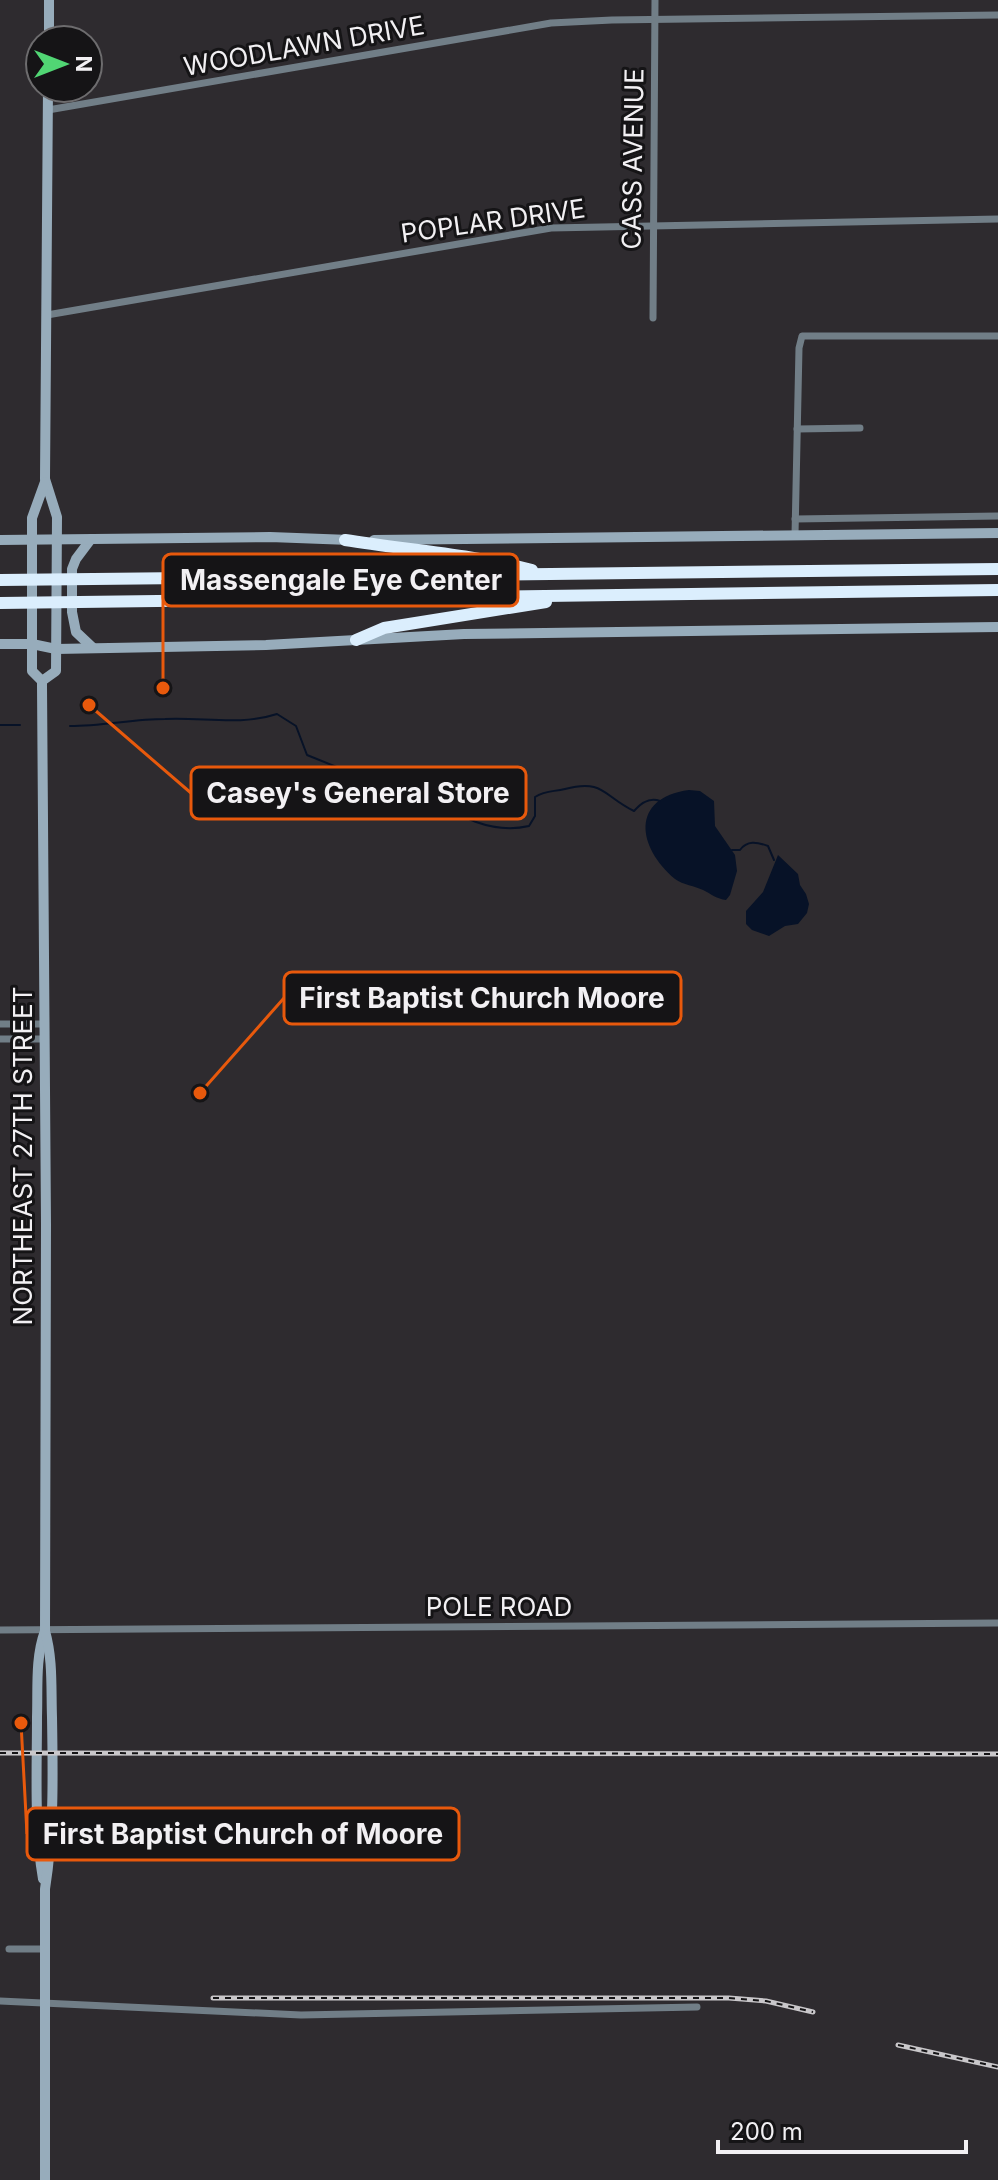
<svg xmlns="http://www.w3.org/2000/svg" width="998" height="2180" viewBox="0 0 998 2180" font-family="Inter,sans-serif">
<rect width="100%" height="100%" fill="#2e2b2f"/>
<g fill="#071227">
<path d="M689 790 700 791 714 801 715 826 735 855 737 871 730 895 726 900C717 899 711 894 703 890 695 886 683 885 675 879 637 847 630 798 689 790Z"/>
<path d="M778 855 798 874 800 885 806 894 809 904 807 913 798 924 785 926 769 936 752 930 746 924V911L763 892Z"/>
</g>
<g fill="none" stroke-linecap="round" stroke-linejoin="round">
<g stroke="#071227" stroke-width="2">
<path d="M0 725H20"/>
<path d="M70 726C103 726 133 719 165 719 203 717 240 726 277 714L296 726 307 755 354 774 378 780 411 770 426 773 431 781 430 792C454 818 494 834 529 826L535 816V797C546 790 553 792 565 789 604 779 603 796 634 811 641 803 649 797 660 801"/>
<path d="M732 850H740C747 840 757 842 768 846L774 860"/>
</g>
<g stroke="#717e87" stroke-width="7">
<path d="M48 110 551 23 612 20 998 15"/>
<path d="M47 315 551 228 998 219"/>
<path d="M653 318 655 0"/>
<path d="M797 429 860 428"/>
<path d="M795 519 998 516"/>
<path d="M795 535 799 348 802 336H998"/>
<path d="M0 1024H45"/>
<path d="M0 1039H45"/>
<path d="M0 1630 998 1623"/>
<path d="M9 1949H45"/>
<path d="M0 2001 301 2015 697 2007"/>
</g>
<g stroke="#97acbb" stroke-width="10">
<path d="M49 40V0"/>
<path d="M91 539 76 559 72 569V612L76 632 93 648"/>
<path d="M0 540 270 537 350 540"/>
<path d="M374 540 998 533"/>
<path d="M0 644H32L56 649 266 645 464 634 998 627"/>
<path d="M42 681 56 671 57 517 45 479 48 88"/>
<path d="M43 1879C34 1827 37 1770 37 1717 38 1689 35 1658 45 1631"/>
<path d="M45 2180V1889C54 1832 53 1774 52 1717 51 1688 53 1659 45 1631L46 1224 42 686V681L32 671V518L45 482"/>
</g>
<g stroke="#dbeefd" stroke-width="12">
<path d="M345 540C407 550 471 554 532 570"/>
<path d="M0 580 998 569"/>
<path d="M0 603 998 590"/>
<path d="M356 640 384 628 546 602"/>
</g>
<defs>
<g id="rail">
<path d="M0 1753 998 1754"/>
<path d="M213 1998H729L766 2001 813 2012"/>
<path d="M898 2045 998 2067"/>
</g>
</defs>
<use href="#rail" stroke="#c9c7ca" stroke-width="5"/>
<use href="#rail" stroke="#151416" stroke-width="2" stroke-dasharray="6" stroke-linecap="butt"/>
</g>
<g text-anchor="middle" stroke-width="6" stroke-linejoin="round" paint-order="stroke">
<g font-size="26" fill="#f2f0f3" stroke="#151416">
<text transform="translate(304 46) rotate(-10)" y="9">WOODLAWN DRIVE</text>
<text transform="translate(633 159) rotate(-89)" y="9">CASS AVENUE</text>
<text transform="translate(493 221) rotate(-8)" y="9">POPLAR DRIVE</text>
<text transform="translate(23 1156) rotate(-90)" y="9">NORTHEAST 27TH STREET</text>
<text x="499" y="1616">POLE ROAD</text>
</g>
</g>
<path fill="none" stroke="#e8590c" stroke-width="3" d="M163 688L163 580M89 705L191 793M200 1093L284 998M21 1723L27 1834"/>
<g fill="#e8590c" stroke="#151416" stroke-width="3">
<circle cx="163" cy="688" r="8"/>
<circle cx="89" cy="705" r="8"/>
<circle cx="200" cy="1093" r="8"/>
<circle cx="21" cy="1723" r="8"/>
</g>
<g fill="#151416" stroke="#e8590c" stroke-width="3">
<rect x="163" y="554" width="355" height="52" rx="8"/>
<rect x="191" y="767" width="335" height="52" rx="8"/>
<rect x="284" y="972" width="397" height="52" rx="8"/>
<rect x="27" y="1808" width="432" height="52" rx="8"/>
</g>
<g font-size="28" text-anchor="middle" font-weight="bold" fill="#f2f0f3">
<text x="341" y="590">Massengale Eye Center</text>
<text x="358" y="803">Casey's General Store</text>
<text x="482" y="1008">First Baptist Church Moore</text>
<text x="243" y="1844">First Baptist Church of Moore</text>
</g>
<g transform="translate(64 64) rotate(90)"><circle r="38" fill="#151416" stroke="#6d6c6e" stroke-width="2"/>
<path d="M0-6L14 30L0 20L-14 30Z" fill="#51d674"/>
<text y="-12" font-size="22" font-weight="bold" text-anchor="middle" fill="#f2f0f3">N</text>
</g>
<path d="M718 2140v12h248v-12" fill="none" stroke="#f2f0f3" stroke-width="4"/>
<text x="730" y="2140" font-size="24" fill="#f2f0f3" stroke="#151416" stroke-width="6" paint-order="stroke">200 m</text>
</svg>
